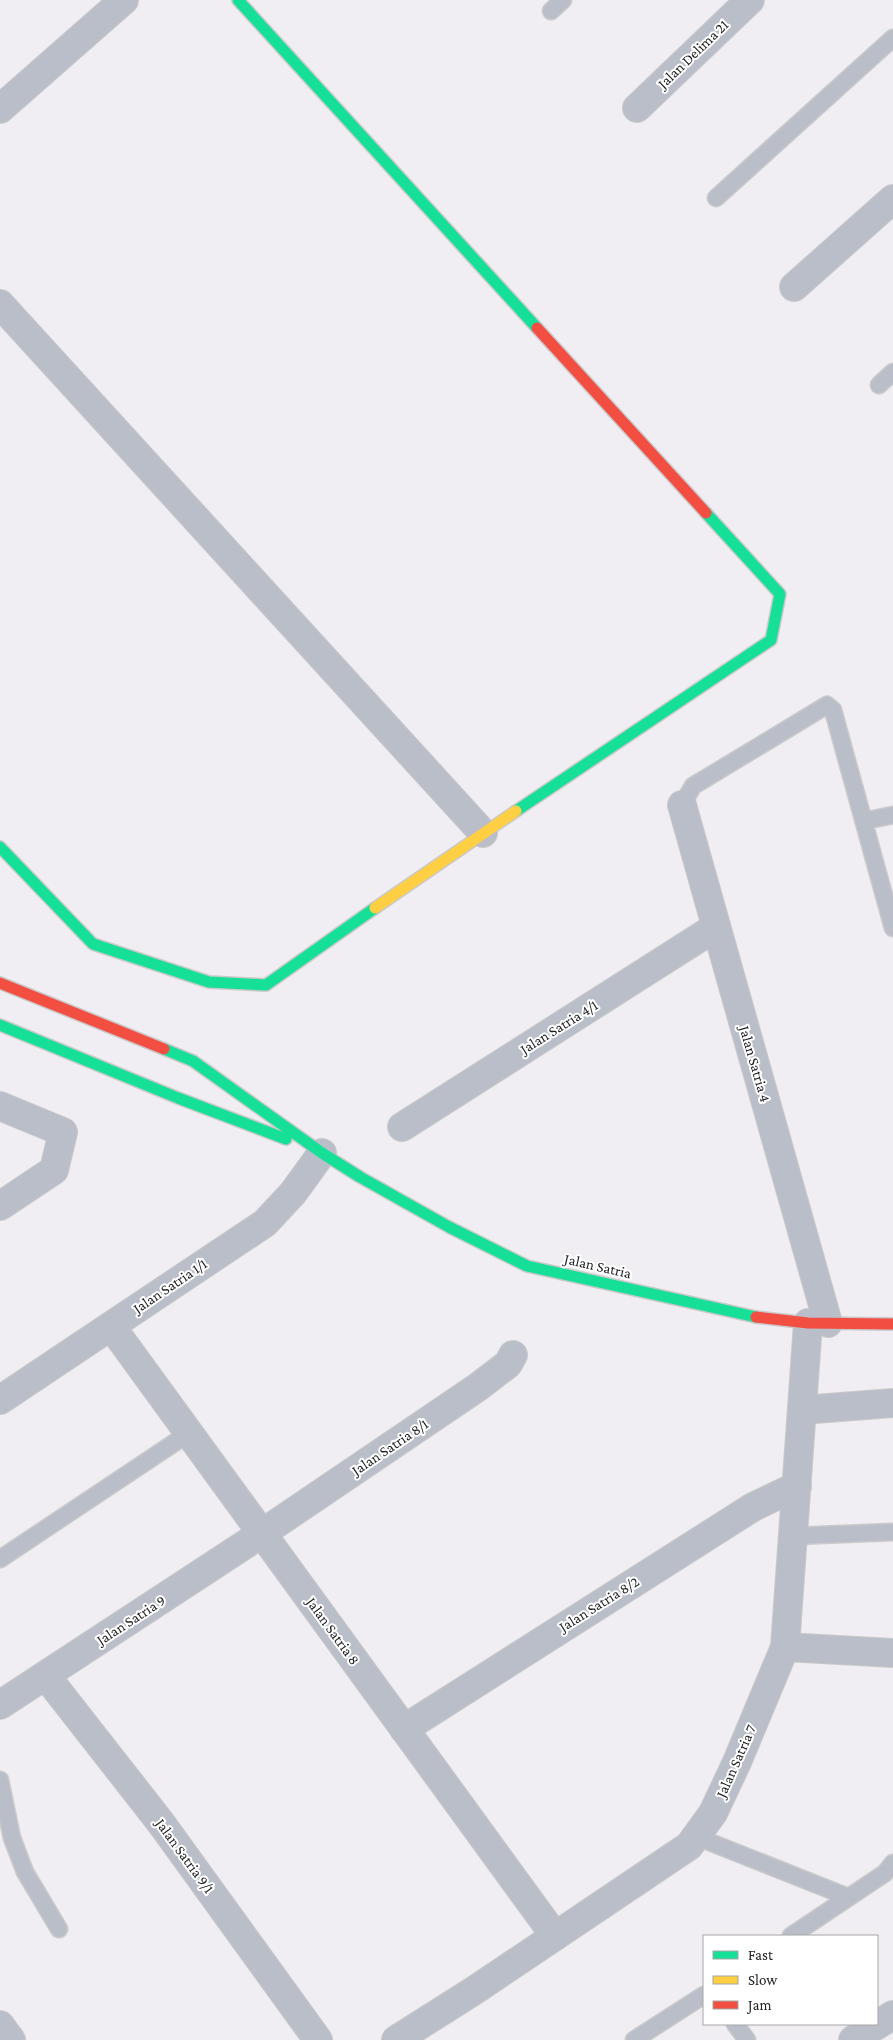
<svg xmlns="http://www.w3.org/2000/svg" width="893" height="2040" viewBox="0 0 893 2040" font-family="'Crimson Pro',serif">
<rect width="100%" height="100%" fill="#f0eef2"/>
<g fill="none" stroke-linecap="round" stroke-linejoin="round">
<defs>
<g id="lane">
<path d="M551 11 563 0"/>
<path d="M716 198 893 38"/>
<path d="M879 385 893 372"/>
<path d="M682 805 693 786 827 705 833 710 893 928"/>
<path d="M864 821 893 815"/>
<path d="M794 1536 893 1532"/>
<path d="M0 1559 189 1433"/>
<path d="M0 1780 12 1838 25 1872 59 1929"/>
<path d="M697 1837 848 1897"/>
<path d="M791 1936 885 1873 893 1863"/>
<path d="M735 2024 747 2040"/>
<path d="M634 2040 704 1995"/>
</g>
<g id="street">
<path d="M637 108 750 0"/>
<path d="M0 109 124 0"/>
<path d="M794 287 893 199"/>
<path d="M0 304 483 833"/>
<path d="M682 805 828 1323"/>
<path d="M0 1106 63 1132 54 1170 0 1206"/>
<path d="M402 1127 716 927"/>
<path d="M111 1326 555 1936"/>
<path d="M0 1400 265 1223 293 1193 322 1153"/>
<path d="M802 1410 893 1403"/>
<path d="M785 1647 893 1653"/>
<path d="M46 1676 161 1823 318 2040"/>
<path d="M0 1705 261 1534 478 1387 508 1364 513 1355"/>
<path d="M404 1729 753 1507 797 1486"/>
<path d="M0 2025 11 2040"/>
<path d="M396 2040 475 1990 689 1846 713 1813 737 1762 785 1647 808 1323"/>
<path d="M853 2040 893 2015"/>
</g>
<g id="fast">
<path d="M238 0 537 328"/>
<path d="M516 811 771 640 780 594 706 513"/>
<path d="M0 847 93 944 209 982 266 985 375 908"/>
<path d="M0 1025 178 1098 286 1139"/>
<path d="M164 1049 193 1061 322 1153 360 1177 449 1227 527 1266 756 1317"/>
</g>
<path id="slow" d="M375 908 516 811"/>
<g id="jam">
<path d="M537 328 706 513"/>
<path d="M0 983 164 1049"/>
<path d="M756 1317 808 1323 893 1324"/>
</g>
</defs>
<use href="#lane" stroke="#cac9cb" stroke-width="19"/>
<use href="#street" stroke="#cac9cb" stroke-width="30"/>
<use href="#fast" stroke="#cac9cb" stroke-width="14"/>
<use href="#slow" stroke="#cac9cb" stroke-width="14"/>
<use href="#jam" stroke="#cac9cb" stroke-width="14"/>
<use href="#lane" stroke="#b9bec8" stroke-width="16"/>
<use href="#street" stroke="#b9bec8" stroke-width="28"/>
<use href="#fast" stroke="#16e098" stroke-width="11"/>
<use href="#slow" stroke="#ffcf43" stroke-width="11"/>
<use href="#jam" stroke="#f24e42" stroke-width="11"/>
</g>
<g text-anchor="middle" stroke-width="4" stroke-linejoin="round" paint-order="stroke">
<g font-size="15" fill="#1f1e20" stroke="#fff">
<text transform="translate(693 54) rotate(-44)" y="5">Jalan Delima 21</text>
<text transform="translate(559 1027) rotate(-32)" y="5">Jalan Satria 4/1</text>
<text transform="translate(755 1064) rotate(74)" y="5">Jalan Satria 4</text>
<text transform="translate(598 1266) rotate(13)" y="5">Jalan Satria</text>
<text transform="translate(170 1286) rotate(-34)" y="5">Jalan Satria 1/1</text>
<text transform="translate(390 1447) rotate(-34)" y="5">Jalan Satria 8/1</text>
<text transform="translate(599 1604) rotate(-32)" y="5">Jalan Satria 8/2</text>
<text transform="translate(131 1620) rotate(-33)" y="5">Jalan Satria 9</text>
<text transform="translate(333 1631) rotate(54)" y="5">Jalan Satria 8</text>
<text transform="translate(736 1761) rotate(-66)" y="5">Jalan Satria 7</text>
<text transform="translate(185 1856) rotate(54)" y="5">Jalan Satria 9/1</text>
</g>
</g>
<rect x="703" y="1935" width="175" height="90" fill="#ffffff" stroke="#a5a5a6"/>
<rect x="713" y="1951" width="25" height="8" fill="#16e098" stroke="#a5a5a6"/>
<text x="748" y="1960" font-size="15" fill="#1f1e20">Fast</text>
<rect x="713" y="1976" width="25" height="8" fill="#ffcf43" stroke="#a5a5a6"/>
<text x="748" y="1985" font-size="15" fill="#1f1e20">Slow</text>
<rect x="713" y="2001" width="25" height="8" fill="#f24e42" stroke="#a5a5a6"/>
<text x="748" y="2010" font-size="15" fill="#1f1e20">Jam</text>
</svg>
